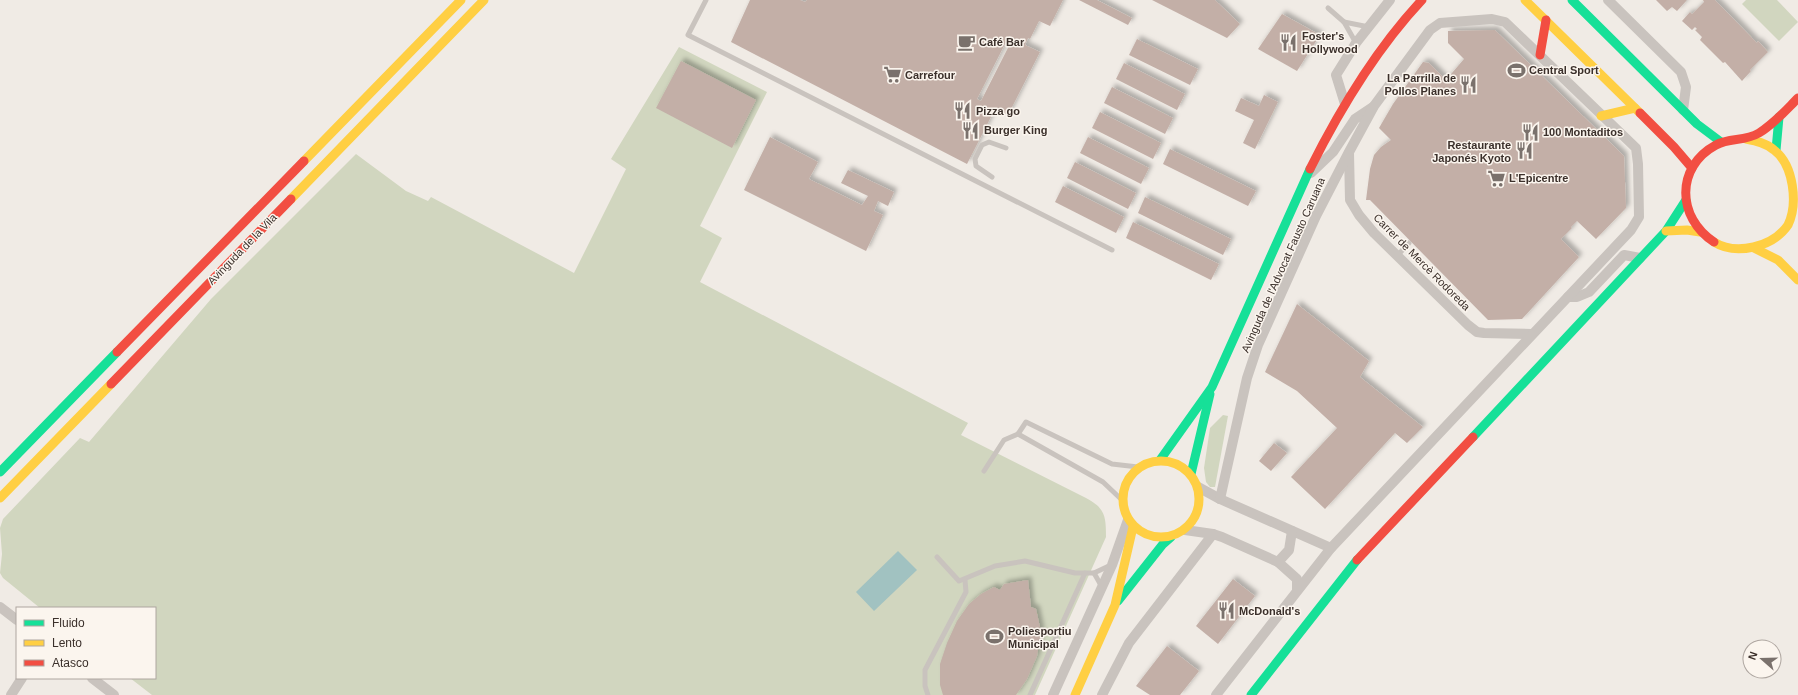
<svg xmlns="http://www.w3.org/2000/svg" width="1798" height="695" viewBox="0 0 1798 695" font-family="Helvetica,sans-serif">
<defs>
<filter id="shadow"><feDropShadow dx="3.5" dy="-3.5" stdDeviation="2" flood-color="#0004"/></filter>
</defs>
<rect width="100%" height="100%" fill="#f0ebe5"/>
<g fill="#d1d6bf">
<path d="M1746 0H1777L1798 22 1779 41 1742 4Z"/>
<path d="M679 47 767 92 700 226 722 238 700 282 968 423 961 435 1086 498C1105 508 1106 516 1106 537L1035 695H152L130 678H155V608H40L3 578 0 573 2 554 0 528 3 519 80 438 89 442 211 299 356 154 406 191 428 201 431 197 574 273 626 169 611 159Z"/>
<path d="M1223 415 1228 416 1215 487H1210L1206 482 1204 468 1210 428Z"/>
</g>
<path fill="#a1c2c1" d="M898 551 917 570 874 611 856 592Z"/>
<g fill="#c3afa7" fill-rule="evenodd" filter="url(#shadow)">
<path d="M750 0H800L805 2 807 0H1063L1050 26 1039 21 1030 39 1028 38 1025 45 1040 52 1008 115 995 109 967 164 731 42ZM1009 36 1013 38 981 101 977 99Z"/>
<path d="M1079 0H1097L1132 18 1128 25Z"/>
<path d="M1152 0H1215L1240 24 1227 38Z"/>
<path d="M1656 0H1687L1677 11 1672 7 1667 11Z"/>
<path d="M1703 0H1715L1757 43 1758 41 1768 52 1750 70 1751 71 1742 81 1725 62 1723 63 1700 40 1702 37 1695 30 1697 29 1695 27 1692 30 1682 21 1690 12 1692 14 1704 2Z"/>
<path d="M1282 14 1320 35 1297 71 1258 49Z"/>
<path d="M1495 30 1624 156 1626 208 1596 239 1577 221 1571 227 1572 228 1561 239 1579 257 1522 319 1488 320 1370 200H1366L1370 169 1374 155 1381 147 1391 140 1379 128 1393 104 1423 62 1429 63 1446 80 1464 59 1448 43V31Z"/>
<path d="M1137 39 1198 69 1190 85 1129 55Z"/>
<path d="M681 61 756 100 732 148 656 108Z"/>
<path d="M1124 63 1185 94 1177 110 1116 79Z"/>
<path d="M1112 87 1173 118 1165 134 1104 103Z"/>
<path d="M1264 95 1278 102 1255 149 1243 143 1254 120 1235 111 1241 98 1259 106Z"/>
<path d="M1100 112 1161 143 1153 159 1092 128Z"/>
<path d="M770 137 818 162 809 179 862 205 868 196 841 183 848 170 894 192 888 206 878 201 874 211 883 215 866 251 744 190Z"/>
<path d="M1088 137 1149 168 1141 184 1080 153Z"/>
<path d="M1170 149 1256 191 1248 206 1163 164Z"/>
<path d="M1075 162 1136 193 1128 209 1067 178Z"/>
<path d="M1063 186 1124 217 1116 233 1055 202Z"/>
<path d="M1145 197 1231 239 1223 255 1138 213Z"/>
<path d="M1133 222 1219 264 1211 280 1126 238Z"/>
<path d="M1297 304 1369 361 1360 377 1423 427 1407 443 1395 433 1325 509 1291 477 1337 428 1297 391 1265 372Z"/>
<path d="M1274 443 1287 453 1271 471 1259 461Z"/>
<path d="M1233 579 1255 596 1218 644 1196 626Z"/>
<path d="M1028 580 1031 607 1036 609 1041 632 1037 656 1027 679 1016 695H943L940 685V664L947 643 957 621 969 604 981 594 994 587 1000 590 1004 584Z"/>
<path d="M1167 646 1199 671 1180 695H1150L1136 686Z"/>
</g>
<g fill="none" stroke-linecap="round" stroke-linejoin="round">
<g stroke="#c9c3be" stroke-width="5">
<path d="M706 0 688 35 1112 250"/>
<path d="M1328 8 1344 22 1356 43"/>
<path d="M1344 22 1369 27"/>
<path d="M992 177 976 166 975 159 982 145 989 142 1006 148"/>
<path d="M1397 256 1409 243"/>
<path d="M1018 434 1103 482 1122 500"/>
<path d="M984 471 1004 440 1018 434 1026 422 1112 464 1138 467"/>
<path d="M937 557 959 581 995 566 1025 561 1075 573H1094L1111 565"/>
<path d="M1094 573 1102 587"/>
<path d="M928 695 925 686V670L966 592 965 580"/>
<path d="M1030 695 1085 573"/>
</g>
<g stroke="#c9c3be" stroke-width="10">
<path d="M1608 0 1681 72 1686 87 1683 110"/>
<path d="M1345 104 1336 75 1356 43 1390 0"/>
<path d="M1349 153 1350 200 1359 215 1374 233 1468 325 1477 332 1484 333 1532 334"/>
<path d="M1311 173 1333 152 1355 119 1373 107"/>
<path d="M1568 297H1577L1589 292 1624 255 1640 258"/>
<path d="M1198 487 1220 499 1331 548"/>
<path d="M1185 530 1213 534 1222 537 1278 562 1297 579V589"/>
<path d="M1278 562 1289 550 1292 531"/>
<path d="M0 607 17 620"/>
<path d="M92 678 114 695"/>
<path d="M11 695 22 678"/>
<path d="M1053 695 1112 565 1128 520"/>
<path d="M1102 695 1129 643 1213 534"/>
<path d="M1216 695 1331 548 1631 230 1639 217 1638 164 1636 148 1505 22 1492 19 1440 23 1430 30 1374 106 1349 152 1316 216 1258 345 1247 378 1220 499"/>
</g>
<g stroke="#16e098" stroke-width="9">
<path d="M1572 0 1697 124 1721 142"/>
<path d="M1776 150 1779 117"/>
<path d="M1473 437 1666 231 1686 200"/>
<path d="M1160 460 1212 387 1310 169"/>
<path d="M0 472 117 352"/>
<path d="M1191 474 1210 394"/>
<path d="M1118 601 1163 544 1171 537"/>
<path d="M1251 695 1357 560"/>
</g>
<g stroke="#ffcf43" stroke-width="9">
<path d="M1525 0 1640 113"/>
<path d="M1601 116 1635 108"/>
<path d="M304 161 461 0"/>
<path d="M291 199 484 0"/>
<path d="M1666 231 1687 230 1700 232"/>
<path d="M1714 242C1736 256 1773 247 1788 225 1798 204 1794 165 1774 150 1766 143 1756 141 1746 139"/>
<path d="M1754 248 1778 260 1798 280"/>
<circle cx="1161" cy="499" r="38"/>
<path d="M0 498 111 384"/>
<path d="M1075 695 1115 605 1133 527"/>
</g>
<g stroke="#f24e42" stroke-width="9">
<path d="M1540 55 1546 20"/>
<path d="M1640 113 1674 147 1692 168"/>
<path d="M1310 169C1340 109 1376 49 1422 0"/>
<path d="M1714 242C1677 218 1675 167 1716 145 1730 137 1744 142 1759 133 1774 124 1786 110 1798 98"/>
<path d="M117 352 304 161"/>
<path d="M111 384 291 199"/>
<path d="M1357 560 1473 437"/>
</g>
</g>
<defs>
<symbol id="cafe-bare" viewBox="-9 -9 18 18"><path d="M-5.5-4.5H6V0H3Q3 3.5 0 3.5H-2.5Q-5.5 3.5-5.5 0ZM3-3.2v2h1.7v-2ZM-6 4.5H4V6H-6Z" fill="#7a716c" stroke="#fbf5ee" stroke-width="2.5" paint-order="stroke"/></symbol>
<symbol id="restaurant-bare" viewBox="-9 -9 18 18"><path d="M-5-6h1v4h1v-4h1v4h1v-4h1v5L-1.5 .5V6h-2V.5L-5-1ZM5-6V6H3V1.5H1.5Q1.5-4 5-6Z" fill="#7a716c" stroke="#fbf5ee" stroke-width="2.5" paint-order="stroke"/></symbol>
<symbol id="stadium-bare" viewBox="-9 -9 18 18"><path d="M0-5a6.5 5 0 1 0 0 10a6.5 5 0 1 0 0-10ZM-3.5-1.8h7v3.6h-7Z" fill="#7a716c" stroke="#fbf5ee" stroke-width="2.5" paint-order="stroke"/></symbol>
<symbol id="supermarket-bare" viewBox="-9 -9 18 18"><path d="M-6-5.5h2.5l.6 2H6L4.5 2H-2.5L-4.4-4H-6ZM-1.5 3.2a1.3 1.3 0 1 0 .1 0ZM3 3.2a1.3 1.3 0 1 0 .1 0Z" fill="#7a716c" stroke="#fbf5ee" stroke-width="2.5" paint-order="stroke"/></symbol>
</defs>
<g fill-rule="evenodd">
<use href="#cafe-bare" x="954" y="30" width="25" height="25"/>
<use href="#restaurant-bare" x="1276" y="30" width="25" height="25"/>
<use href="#stadium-bare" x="1504" y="58" width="25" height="25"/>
<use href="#supermarket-bare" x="880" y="62" width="25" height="25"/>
<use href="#restaurant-bare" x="1456" y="72" width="25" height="25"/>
<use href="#restaurant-bare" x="950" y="98" width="25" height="25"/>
<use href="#restaurant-bare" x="958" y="118" width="25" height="25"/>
<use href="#restaurant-bare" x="1518" y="120" width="25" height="25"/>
<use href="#restaurant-bare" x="1512" y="138" width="25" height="25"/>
<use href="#supermarket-bare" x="1484" y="166" width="25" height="25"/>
<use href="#restaurant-bare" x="1214" y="598" width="25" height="25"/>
<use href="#stadium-bare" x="982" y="624" width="25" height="25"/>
</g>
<g text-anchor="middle" stroke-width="3" stroke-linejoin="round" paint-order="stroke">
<g font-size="11" font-weight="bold" fill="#3b302b" stroke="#fbf5ee" text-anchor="start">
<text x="1302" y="40">Foster's<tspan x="1302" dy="13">Hollywood</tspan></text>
<text x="979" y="46">Café Bar</text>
<text x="1529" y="74">Central Sport</text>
<text x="905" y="79">Carrefour</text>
<text x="1456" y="82" text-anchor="end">La Parrilla de<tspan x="1456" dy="13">Pollos Planes</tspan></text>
<text x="976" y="115">Pizza go</text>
<text x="984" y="134">Burger King</text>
<text x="1543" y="136">100 Montaditos</text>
<text x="1511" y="149" text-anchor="end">Restaurante<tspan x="1511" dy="13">Japonés Kyoto</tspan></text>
<text x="1509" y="182">L'Epicentre</text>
<text x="1239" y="615">McDonald's</text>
<text x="1008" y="635">Poliesportiu<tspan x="1008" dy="13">Municipal</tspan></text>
</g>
<g font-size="11" fill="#3b302b" stroke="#fbf5ee">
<text transform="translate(242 249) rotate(-46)" y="4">Avinguda de la Vila</text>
<text transform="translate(1422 262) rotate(45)" y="4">Carrer de Mercè Rodoreda</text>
<text transform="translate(1283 265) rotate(-66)" y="4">Avinguda de l'Advocat Fausto Caruana</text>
</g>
</g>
<rect x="16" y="607" width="140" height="72" fill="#fbf5ee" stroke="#aea6a0"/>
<rect x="24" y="620" width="20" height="6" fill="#16e098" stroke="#aea6a0"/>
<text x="52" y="627" font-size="12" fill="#3b302b">Fluido</text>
<rect x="24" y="640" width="20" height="6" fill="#ffcf43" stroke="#aea6a0"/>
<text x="52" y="647" font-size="12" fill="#3b302b">Lento</text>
<rect x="24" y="660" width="20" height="6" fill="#f24e42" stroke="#aea6a0"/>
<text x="52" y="667" font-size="12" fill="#3b302b">Atasco</text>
<g transform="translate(1762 659) rotate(290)"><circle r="19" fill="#fbf5ee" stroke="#aea6a0"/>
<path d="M0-3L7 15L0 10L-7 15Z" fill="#7a716c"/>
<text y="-6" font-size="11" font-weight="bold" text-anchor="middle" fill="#3b302b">N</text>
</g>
</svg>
